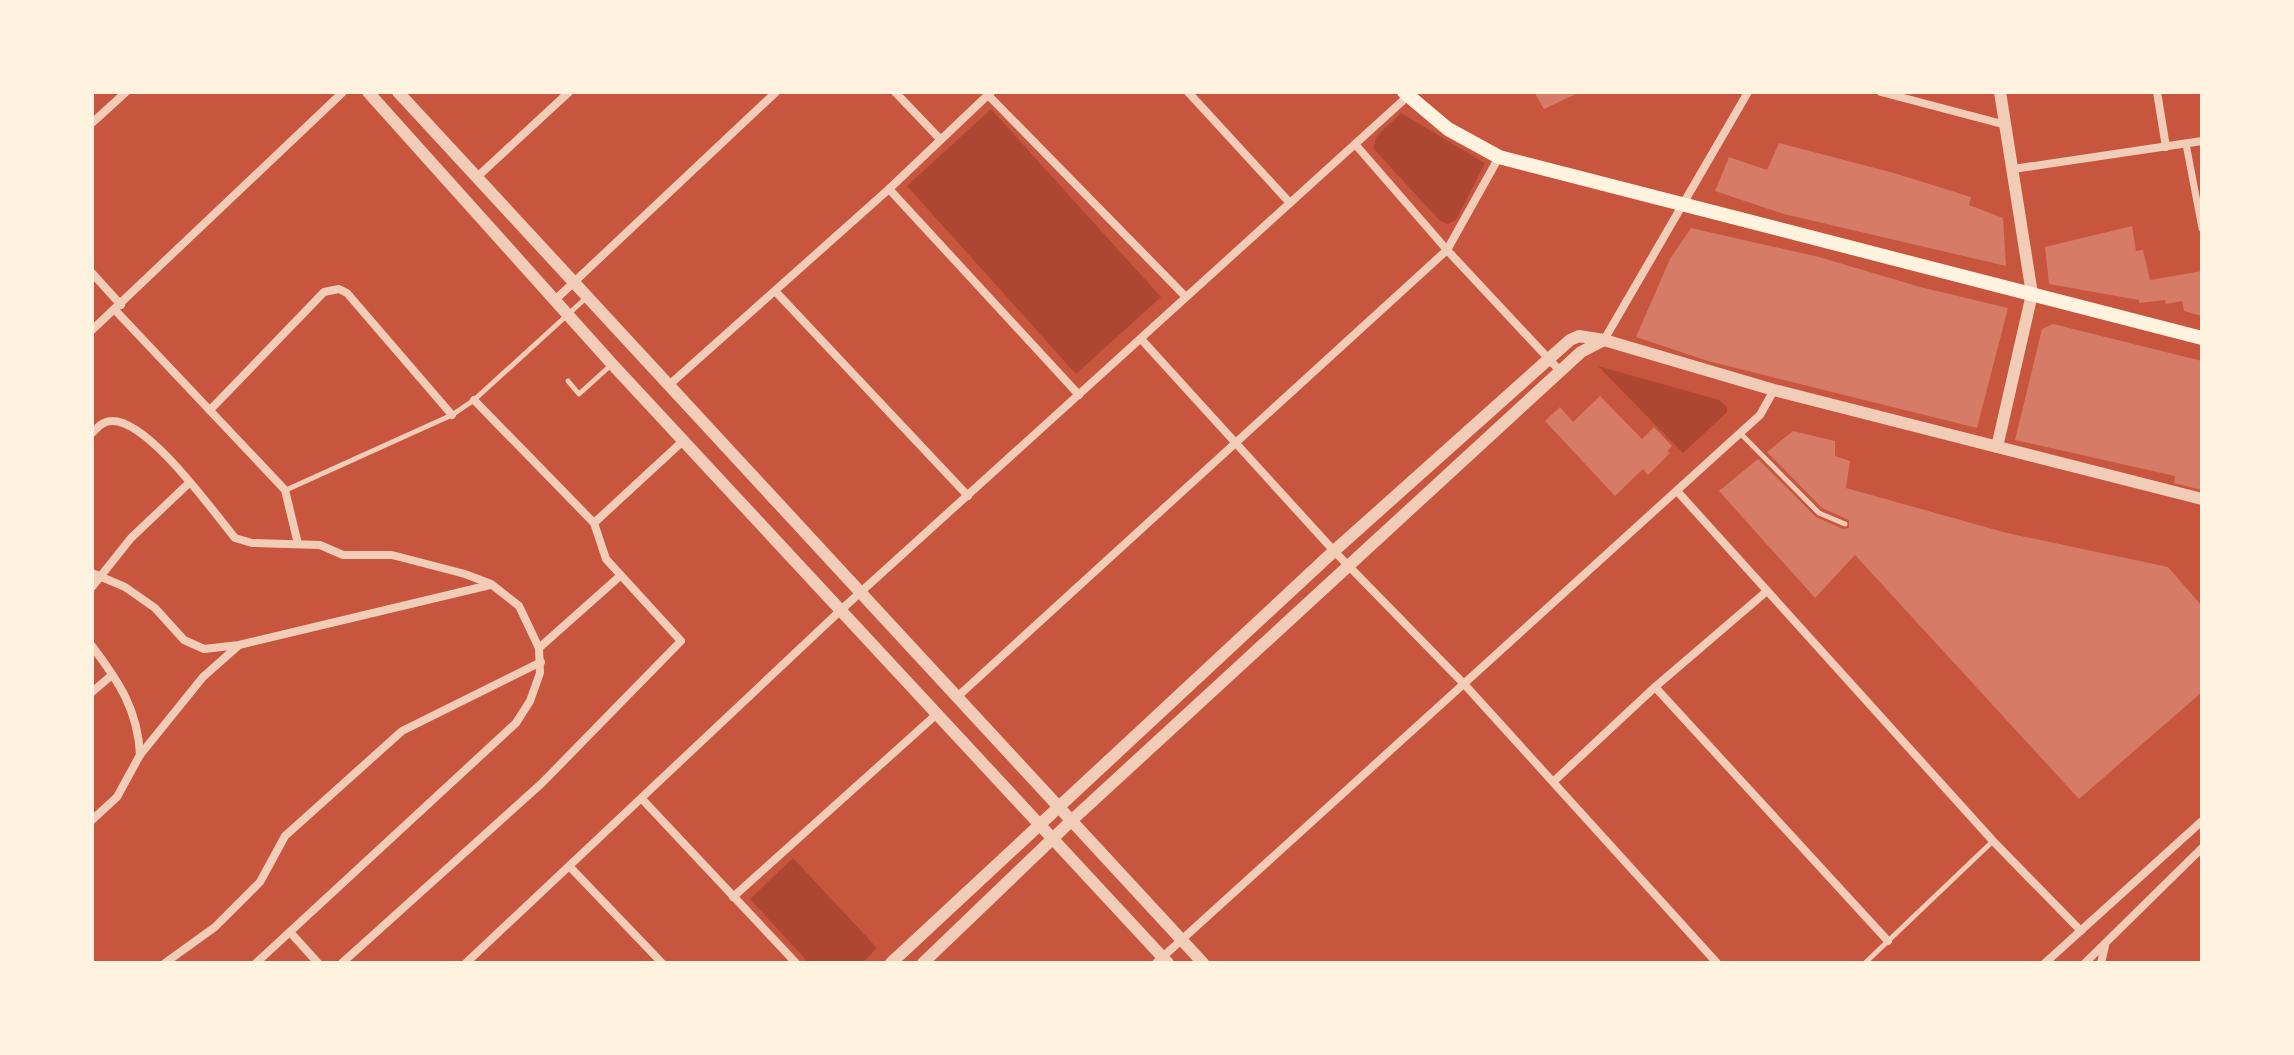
<svg xmlns="http://www.w3.org/2000/svg" width="2294" height="1055" viewBox="0 0 2294 1055" font-family="'Asap Condensed',sans-serif">
<rect width="100%" height="100%" fill="#c8553d"/>
<g fill="#ae4732">
<path d="M991 109 1161 297 1076 374 907 186Z"/>
<path d="M1401 113 1485 163 1456 220 1448 224 1440 221 1373 148 1377 136Z"/>
<path d="M1598 366 1719 400 1727 407V412L1683 453Z"/>
<path d="M793 858 877 948 862 963H809L750 899Z"/>
</g>
<g fill="#d67c66">
<path d="M1534 92H1580L1544 109Z"/>
<path d="M1779 143 1894 173 1971 197 1969 205 2003 218 2006 266 1784 214 1715 191 1729 157 1767 170Z"/>
<path d="M2132 226 2136 251 2143 250 2150 280 2202 271V316L2184 311 2182 301 2166 304 2165 300 2139 303V300L2049 284 2045 247Z"/>
<path d="M1691 228 1819 257 1920 287 2008 308 1977 428 1708 361 1636 337 1670 259Z"/>
<path d="M2053 324 2202 361V490L2174 483 2175 476 2015 440 2042 329Z"/>
<path d="M1600 396 1642 439 1654 427 1672 446 1667 451 1670 453 1648 475 1643 469 1615 496 1545 421 1560 407 1573 422Z"/>
<path d="M1793 431 1835 441V456L1850 461 1846 488 2007 533 2168 567 2202 606V692L2079 799 1855 555 1815 598 1719 491 1758 459 1816 517 1843 529 1849 528V520L1822 508 1767 452Z"/>
</g>
<g fill="none" stroke-linecap="round" stroke-linejoin="round">
<g stroke="#f1ccb7" stroke-width="5">
<path d="M568 381 579 394 610 366"/>
<path d="M1740 433 1819 513 1845 524"/>
<path d="M286 490 452 415 474 400 587 297"/>
<path d="M1865 963 1993 841"/>
</g>
<path stroke="#f1ccb7" stroke-width="7" d="M2186 144 2202 228"/>
<g stroke="#f1ccb7" stroke-width="8">
<path d="M895 92 940 139"/>
<path d="M1188 92 1290 203"/>
<path d="M1881 92 2006 125"/>
<path d="M2157 92 2166 147"/>
<path d="M988 95 1186 297"/>
<path d="M92 123 126 92"/>
<path d="M1355 144 1447 250 1561 372"/>
<path d="M2013 169 2202 141"/>
<path d="M476 178 569 92"/>
<path d="M889 189 1079 395"/>
<path d="M92 273 121 305"/>
<path d="M776 292 968 496"/>
<path d="M555 300 776 92"/>
<path d="M115 310 285 490 298 544"/>
<path d="M92 330 343 92"/>
<path d="M1141 339 1334 551 1465 685 1717 963"/>
<path d="M1604 340 1748 92"/>
<path d="M669 385 889 189 991 92"/>
<path d="M210 410 324 292 339 289 347 293 452 415"/>
<path d="M92 433C98 427 103 421 112 421 148 420 212 510 235 538L252 543 320 545 343 555H392L465 574 491 584 519 606 539 648 540 673 530 701 516 723 256 963"/>
<path d="M1677 491 1993 841 2081 931"/>
<path d="M594 523 684 440"/>
<path d="M92 573 125 587 155 608 184 640 204 649 239 645 490 585"/>
<path d="M92 587 131 538 189 483"/>
<path d="M92 646C119 682 138 710 140 755"/>
<path d="M539 648 620 576"/>
<path d="M1655 687 1888 941"/>
<path d="M92 692 112 675"/>
<path d="M956 698 1447 250 1499 157"/>
<path d="M1553 782 1655 687 1767 591"/>
<path d="M642 799 796 963"/>
<path d="M92 820 117 797 140 755 203 677 238 646"/>
<path d="M570 867 662 963"/>
<path d="M733 897 938 713"/>
<path d="M290 932 318 963"/>
<path d="M165 963 215 927 260 882 285 836 402 731 541 662"/>
<path d="M342 963 542 783 681 641 606 559 594 523 474 400"/>
<path d="M466 963 842 609 1408 96"/>
<path d="M1156 963 1760 415 1774 390"/>
<path d="M2045 963 2202 821"/>
<path d="M2085 963 2202 848"/>
<path d="M2101 963 2105 946"/>
</g>
<g stroke="#f1ccb7" stroke-width="12">
<path d="M368 92 612 364 1168 963"/>
<path d="M398 92 1203 963"/>
<path d="M1997 447 2032 294 2000 92"/>
<path d="M891 963 1334 551 1570 340 1579 336 1604 340 1774 390 2202 499"/>
<path d="M923 963 1071 821 1581 352 1604 340"/>
</g>
<path stroke="#fff3e0" stroke-width="14" d="M1404 92 1448 129 1499 157 2202 338"/>
</g>
<rect width="2294" height="1055" fill="none" stroke="#fff3e0" stroke-width="188"/>
</svg>
